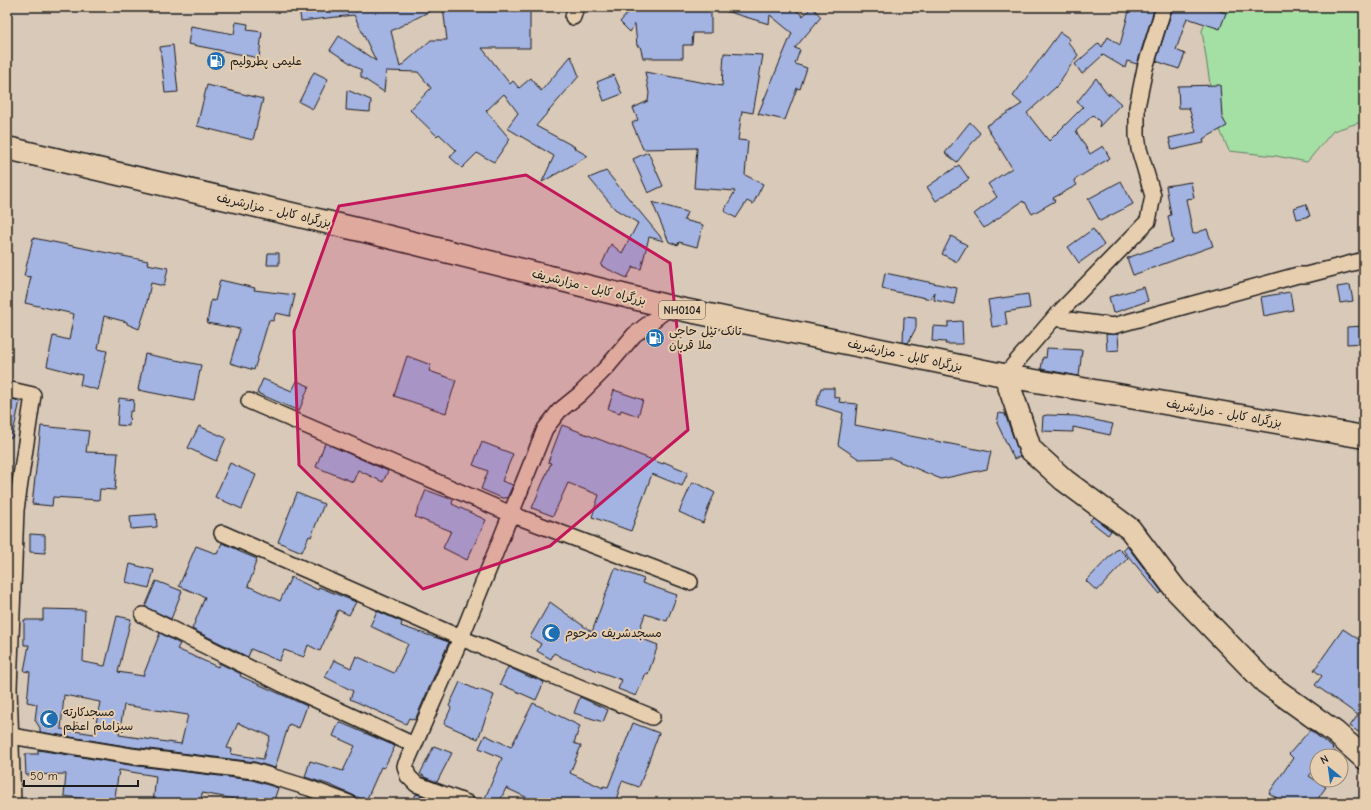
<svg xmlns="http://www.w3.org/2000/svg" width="1371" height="810" viewBox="0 0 1371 810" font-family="'Comic Neue','Playpen Sans Arabic',sans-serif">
<rect width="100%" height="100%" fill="#d9c9b9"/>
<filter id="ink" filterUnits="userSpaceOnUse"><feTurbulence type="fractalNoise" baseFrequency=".025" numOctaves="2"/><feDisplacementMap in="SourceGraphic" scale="8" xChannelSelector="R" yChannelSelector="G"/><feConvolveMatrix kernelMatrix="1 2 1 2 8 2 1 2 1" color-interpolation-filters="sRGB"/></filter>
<g filter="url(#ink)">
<path fill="#a4dfa4" stroke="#607e60" d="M1211 7H1364V121L1333 131 1307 162 1276 156 1229 151 1213 114 1209 77 1202 31Z"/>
<g fill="#a3b3e2" stroke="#1c1c1c" fill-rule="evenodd">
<path d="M299 7H354L355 12 365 7H438L391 31 400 67 431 40H447L443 7H480V9L490 10 489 11H530V48H482L510 84 513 81 519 88 531 78 541 91 571 56 579 76 536 126 575 147 574 148 588 156 542 182 554 156 507 128 518 113 504 94 486 111 510 139 494 162 477 153 462 168 450 157 456 150 439 134 437 136 410 110 431 88 418 72 386 71 384 92 361 77V70L330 50 339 36 376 61 354 15 301 21Z"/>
<path d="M633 7H711V33H693L692 45H683V58H643L640 46H637L635 24 630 32 620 22Z"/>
<path d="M722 7H775L785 10 788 7H792L803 16 812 7 821 17 795 48 800 50 795 64 807 68 800 89 797 88 785 120 758 114 792 33 770 15 769 24 722 10Z"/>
<path d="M1130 7H1155L1137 64 1127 61 1125 68 1103 55 1082 74 1075 64 1099 43 1102 47 1108 37 1120 45Z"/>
<path d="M1173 7H1208L1226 13 1220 29 1187 18 1176 50 1185 54 1179 69 1156 61Z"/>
<path d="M236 22 248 24 247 30 262 32 259 58 188 44 191 26 234 34Z"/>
<path d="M1060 32 1070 39 1068 42 1078 55 1056 87 1027 113 1049 141 1083 107 1077 102 1096 78 1109 96V93L1121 104 1099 127 1100 122 1093 115 1076 131 1090 154 1103 146 1110 158 1074 180 1077 185 1053 198 1055 201 1032 214 1025 202 1024 203 1023 201 984 228 974 214 997 197 988 184 1012 168 986 126 1022 104 1013 96Z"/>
<path d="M173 45 178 92 165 93 160 47Z"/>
<path d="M724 53 763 55 753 113 742 111 738 140 748 141 745 175 763 184 753 204 747 201 736 218 724 211 735 191 694 188 697 148 643 149 632 123 638 120 633 108 648 101 649 93 645 72 722 86Z"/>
<path d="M314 72 328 79 313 109 299 102Z"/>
<path d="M614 75 622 94 604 101 597 82Z"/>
<path d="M207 85 263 99 253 140 197 126Z"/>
<path d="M1220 85 1222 117 1227 126 1203 139 1204 143 1172 150 1169 138 1196 132 1189 108H1179L1178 86Z"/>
<path d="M347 90 371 100 370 112 346 110Z"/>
<path d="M970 122 980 133 957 162 945 153Z"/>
<path d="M648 152 663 186 648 193 633 159Z"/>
<path d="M959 165 969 179 936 201 927 187Z"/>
<path d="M606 171 664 241 649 237 641 269 633 267 627 278 601 266 611 244 622 253 638 223 615 209 589 178Z"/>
<path d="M1121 181 1133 204 1100 221 1088 199Z"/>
<path d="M1191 182 1194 198 1186 199 1193 234 1207 229 1213 246 1133 275 1127 258 1173 242 1168 216 1171 215 1166 186Z"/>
<path d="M652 202 687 212 684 220 703 225 697 247 679 242 678 245 669 242Z"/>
<path d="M1306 204 1310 216 1297 219 1294 208Z"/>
<path d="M1093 229 1104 245 1079 263 1068 247Z"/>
<path d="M951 236 967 245 957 262 942 254Z"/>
<path d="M33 238 148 261 147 264 168 268 164 286 151 283 145 311 139 329 127 324V322L104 316 98 349 107 351 98 390 80 385 82 375 47 366 53 336 69 340 74 314 25 303 31 277 24 276Z"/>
<path d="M268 253H279V265H267Z"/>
<path d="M885 273 957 288 954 304 934 300 935 292 931 299 882 289Z"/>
<path d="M220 280 255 288 254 290 295 295 290 316 276 313 273 321 269 320 254 370 230 363 240 329 207 323 211 300 215 301Z"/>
<path d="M1350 285 1353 301 1340 303 1337 287Z"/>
<path d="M1144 287 1148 301 1113 313 1109 297Z"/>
<path d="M1290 292 1293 310 1264 316 1261 297Z"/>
<path d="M1028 294 1030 308 1005 312 1007 325 992 327 988 300Z"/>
<path d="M904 317 916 318V328L908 343 903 342Z"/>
<path d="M962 321 963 344H945L946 342 932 341 933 326 948 327V322Z"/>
<path d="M1364 326V343L1347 344V327Z"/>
<path d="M1106 334H1118L1119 350 1107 351Z"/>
<path d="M1047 348 1082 350 1079 376 1041 369 1043 357 1046 358Z"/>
<path d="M145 354 201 365 194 401 138 390Z"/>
<path d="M407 356 431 365 429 371 456 380 446 413 394 396Z"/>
<path d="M263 379 292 391 297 381 309 386 299 411 257 393Z"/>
<path d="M821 388H834V397L840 398 839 402 857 404 855 425 991 452 987 469 941 479 891 458 859 459 838 445 843 413 816 405Z"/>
<path d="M614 390 643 400 638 416 621 410 620 413 608 409Z"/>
<path d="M7 398 20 401 12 438 7 437Z"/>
<path d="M119 398 134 400 133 411H130L129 426 117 425Z"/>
<path d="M999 413 1005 414 1020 456 1014 459 997 423Z"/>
<path d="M1047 415 1076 416 1113 424 1110 435 1073 427V432L1042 431 1043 416Z"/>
<path d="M562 425 663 464 664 462 688 472 682 486 652 474 631 531 592 517 599 495 568 483 553 516 532 508 551 463 548 462Z"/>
<path d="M41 426 89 431 86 452 118 453 115 490 100 489 99 500 53 497 52 506 32 504Z"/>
<path d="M199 426 226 438 216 461 188 448Z"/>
<path d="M482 442 513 454 502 481 513 485 507 498H502L481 489 488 471 473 465Z"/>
<path d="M325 443 388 471 383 482 358 470 353 482 316 467Z"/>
<path d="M230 463 256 475 242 509 215 497Z"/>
<path d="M692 483 699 484 715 493 710 503 703 523 679 512Z"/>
<path d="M426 490 453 500 452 504 486 520 467 560 443 548 451 531 415 517Z"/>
<path d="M297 493 324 504 311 537 309 536 302 552 278 542Z"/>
<path d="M156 514 157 527 131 529 130 516Z"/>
<path d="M1093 517 1111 531 1108 535 1090 521Z"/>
<path d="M30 534 45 535V553L30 552Z"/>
<path d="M222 543 239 550 238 551 257 559 253 570H254L248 586 280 601 291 577 318 590 319 587 356 602 349 615 338 610 320 651 308 645 304 657 284 650 279 661 251 649 248 657 192 629 205 597 179 586 196 546 217 554Z"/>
<path d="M1127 546 1162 592 1160 594 1123 550Z"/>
<path d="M1118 548 1128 558 1097 591 1086 581Z"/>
<path d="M130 564 154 570 149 588 126 582Z"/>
<path d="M615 568 644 579 642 583 677 595 667 621 645 614 637 637 658 645 648 674 646 673 636 696 618 689 622 680 563 658 554 653 551 659 537 651 541 644 530 637 550 602 592 632Z"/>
<path d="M156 581 182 591 171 619 145 607Z"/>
<path d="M43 609 85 610 83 662 105 666 117 616 131 619 118 672 143 676 160 633 180 644 177 649 218 667 219 663 241 674 240 676 307 706 299 728 289 724 275 768 255 762 132 747 40 732V728L35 720 37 704 27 702 30 672 24 671 29 645H24V620H43ZM64 695 100 702 94 734 61 729ZM124 705 188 715 181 744 119 735ZM238 723 270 736 263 759 231 754 232 749 227 748Z"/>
<path d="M377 611 402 622 401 626 449 642 415 720 409 718 406 724 350 699 353 691 325 677 334 660 351 668 356 656 394 673 408 644 370 626Z"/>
<path d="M1343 629 1364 643V736L1350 726 1358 715 1315 685 1322 676 1314 670Z"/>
<path d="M508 667 532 678V677L544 682 536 700 500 684Z"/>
<path d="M460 682 477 690 478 689 494 695 478 739 444 724 451 708 449 706Z"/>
<path d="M580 697 608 710 603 722 574 713Z"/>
<path d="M533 703 580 726 574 743 581 746 570 773 603 788V786L608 787 633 723 659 733 639 787 622 781 615 803H526L528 798 506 788 499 803H483L502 758 479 748 485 735 511 747Z"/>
<path d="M339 722 395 746 384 768 381 767 366 801 330 785 305 777 310 761 343 771 355 746 333 736Z"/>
<path d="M1310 730 1333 748 1332 749 1340 756H1317V767L1309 776 1326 787 1315 803H1284L1269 793 1293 758 1289 754Z"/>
<path d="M434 746 452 753 437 782 424 777V776L420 774Z"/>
<path d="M38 750 130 765 252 780 278 788 273 803H257L202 793 201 803H153L156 776 119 770 114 803 64 796 66 774 26 775 25 754H38Z"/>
<path d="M416 794 428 798 426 803H412Z"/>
</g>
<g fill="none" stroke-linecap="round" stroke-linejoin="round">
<defs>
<g id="street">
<path d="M573 17 576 7"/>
<path d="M1054 318 1113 326 1298 275H1306L1364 260"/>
<path d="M1005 375 1054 318 1148 221 1153 196 1139 149 1137 135V107L1145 68 1164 7"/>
<path d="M7 389 33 395 16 510 9 688 13 803"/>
<path d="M249 401 511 514 690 582"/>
<path d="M222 533 461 638 652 717"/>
<path d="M143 615 282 684 414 745"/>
<path d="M11 736 131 756 254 771 309 788 349 803"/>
<path d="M467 803 416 784 408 776 405 766 461 638 545 429 559 411 580 394 607 367 634 335 670 307"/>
</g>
<path id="secondary" d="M1005 375 1015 403 1030 449 1064 480 1130 529 1176 590 1265 682 1336 733 1364 758"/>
<path id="highway" d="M7 148 369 232 670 307 1018 378 1364 437"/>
</defs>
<use href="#street" stroke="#1c1c1c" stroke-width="18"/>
<use href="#secondary" stroke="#1c1c1c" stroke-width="25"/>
<use href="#highway" stroke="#1c1c1c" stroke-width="25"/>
<use href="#street" stroke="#e7ceaf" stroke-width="15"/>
<use href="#secondary" stroke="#e7ceaf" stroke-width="22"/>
<use href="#highway" stroke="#e7ceaf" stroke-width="22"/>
</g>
</g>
<path fill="#c2185b" fill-opacity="0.2" stroke="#c2185b" stroke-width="3" stroke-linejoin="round" d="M526 175 670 263 688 430 550 546 423 589 299 465 294 331 339 206Z"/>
<defs>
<symbol id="fuel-disc" viewBox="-11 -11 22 22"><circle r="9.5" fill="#1f6fb2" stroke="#e7ceaf"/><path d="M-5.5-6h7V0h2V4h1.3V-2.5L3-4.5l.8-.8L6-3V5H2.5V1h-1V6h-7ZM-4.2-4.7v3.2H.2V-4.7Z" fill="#fff"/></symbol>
<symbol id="mosque-disc" viewBox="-11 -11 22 22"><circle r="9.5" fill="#1f6fb2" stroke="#e7ceaf"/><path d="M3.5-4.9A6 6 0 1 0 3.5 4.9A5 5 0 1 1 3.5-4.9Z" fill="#fff"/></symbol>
</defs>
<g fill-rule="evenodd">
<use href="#fuel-disc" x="205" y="50" width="22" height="22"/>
<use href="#fuel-disc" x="644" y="327" width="22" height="22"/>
<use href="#mosque-disc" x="540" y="622" width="22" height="22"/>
<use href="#mosque-disc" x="38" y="708" width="22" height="22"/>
</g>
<g text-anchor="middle" stroke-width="4" stroke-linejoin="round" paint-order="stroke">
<rect fill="#e7ceaf" stroke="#595148" stroke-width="1" x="659" y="301" width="46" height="18" rx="3"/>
<g font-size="11" font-weight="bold" fill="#1c1c1c">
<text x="682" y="314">NH0104</text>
</g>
<g font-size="12" fill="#1c1c1c" stroke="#e7ceaf" text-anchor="start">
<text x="230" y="65">علیمی پطرولیم</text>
<text x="669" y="335">تانک تیل حاجی<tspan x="669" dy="14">ملا قربان</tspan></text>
<text x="565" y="637">مسجدشریف مرحوم</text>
<text x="63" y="716">مسجدکارته<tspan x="63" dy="14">سبزامام اعظم</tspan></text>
</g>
<g font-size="12" fill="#1c1c1c" stroke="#e7ceaf">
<text transform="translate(274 210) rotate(13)" y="4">بزرگراه کابل - مزارشریف</text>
<text transform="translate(589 287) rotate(14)" y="4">بزرگراه کابل - مزارشریف</text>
<text transform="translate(905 355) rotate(12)" y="4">بزرگراه کابل - مزارشریف</text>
<text transform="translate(1224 413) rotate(10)" y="4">بزرگراه کابل - مزارشریف</text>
</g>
</g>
<rect width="1371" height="810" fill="none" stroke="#e7ceaf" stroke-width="24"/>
<rect x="12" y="12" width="1347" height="786" fill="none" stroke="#1c1c1c" stroke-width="1.5" filter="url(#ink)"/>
<g transform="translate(1329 768) rotate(331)"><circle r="19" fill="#e7ceaf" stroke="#968774"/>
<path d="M0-3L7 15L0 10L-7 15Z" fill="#1f6fb2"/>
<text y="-6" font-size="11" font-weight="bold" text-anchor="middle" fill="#1c1c1c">N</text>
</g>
<path d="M24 780v6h114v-6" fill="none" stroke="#1c1c1c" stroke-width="2"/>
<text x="30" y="780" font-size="12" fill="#1c1c1c" stroke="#e7ceaf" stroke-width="3" paint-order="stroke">50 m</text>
</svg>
